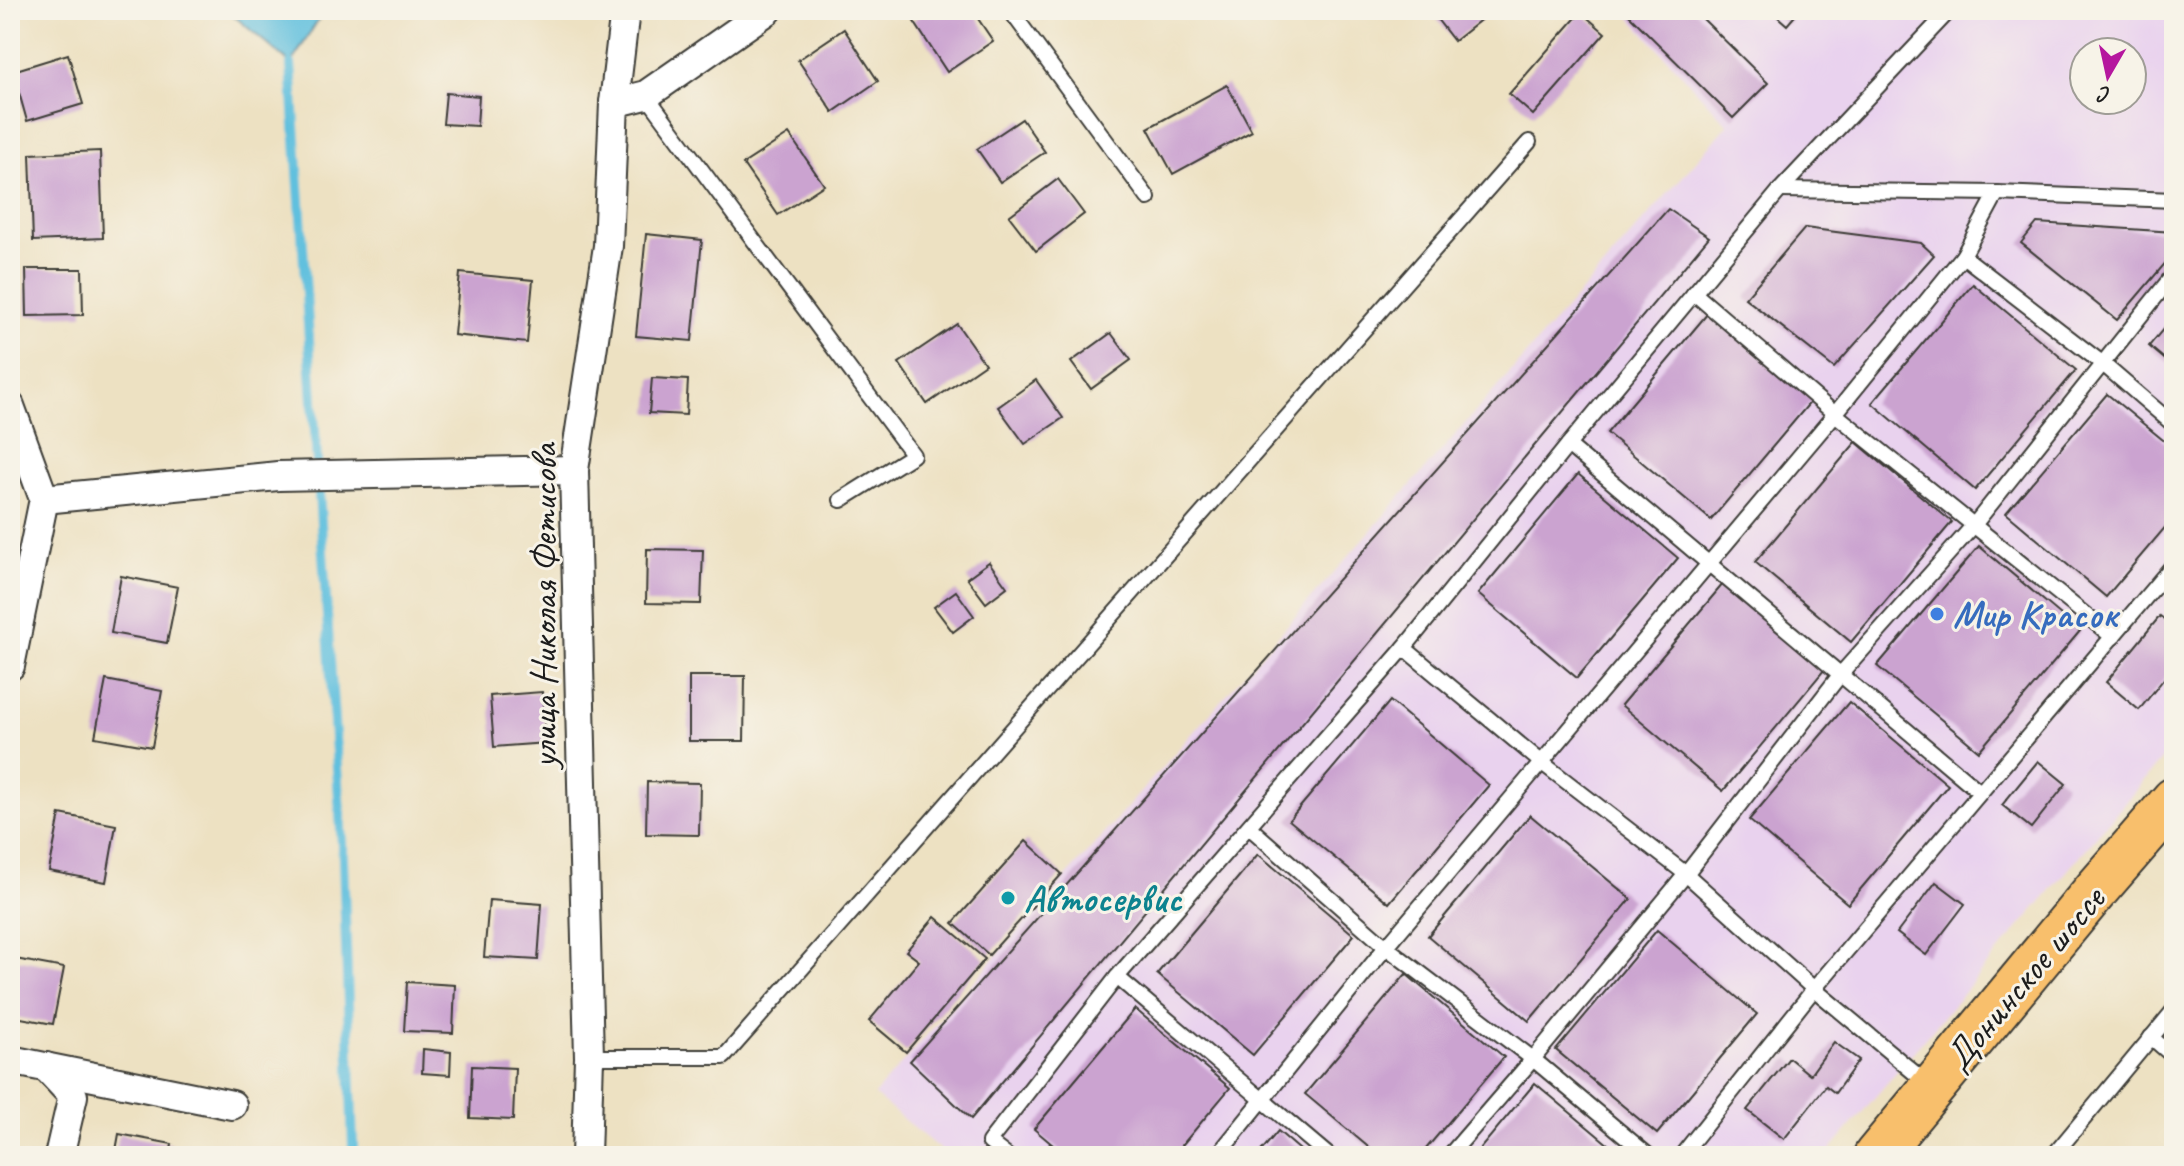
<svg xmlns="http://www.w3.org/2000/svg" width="2184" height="1166" viewBox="0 0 2184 1166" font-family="Caveat,sans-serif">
<rect width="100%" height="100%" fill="#f7f3e8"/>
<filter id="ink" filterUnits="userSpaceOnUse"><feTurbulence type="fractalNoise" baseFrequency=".0125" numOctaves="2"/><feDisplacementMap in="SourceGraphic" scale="16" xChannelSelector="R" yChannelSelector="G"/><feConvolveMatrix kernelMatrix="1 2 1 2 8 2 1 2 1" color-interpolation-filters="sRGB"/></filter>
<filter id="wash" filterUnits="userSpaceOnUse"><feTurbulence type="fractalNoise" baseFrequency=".006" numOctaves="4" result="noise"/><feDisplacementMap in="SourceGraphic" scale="32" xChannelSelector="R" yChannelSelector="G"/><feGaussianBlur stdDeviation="1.8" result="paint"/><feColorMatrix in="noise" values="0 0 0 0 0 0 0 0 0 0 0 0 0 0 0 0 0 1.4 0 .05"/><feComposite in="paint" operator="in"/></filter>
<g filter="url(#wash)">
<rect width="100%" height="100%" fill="#ede1c2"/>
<path fill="#e9d2ee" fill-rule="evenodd" d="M1623 10H2174V745L1825 1156H948L874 1095 1728 125ZM2084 52H2132V100H2084Z"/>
<path fill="#60c0de" stroke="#3e6e7d" stroke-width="2" d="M232 10H324L291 64 234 16Z"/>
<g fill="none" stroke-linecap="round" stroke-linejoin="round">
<path stroke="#60c0de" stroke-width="10" d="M291 64 343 859 353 1147 351 1156"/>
</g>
<g id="blocks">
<g fill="#cba3d0">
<path d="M928 10H972L993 41 947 72 913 20Z"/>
<path d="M1430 10H1493L1454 41Z"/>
<path d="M1624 10H1694L1768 83 1733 118Z"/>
<path d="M1770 10H1800L1787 25Z"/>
<path d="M1581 12 1605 33 1533 115 1509 94Z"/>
<path d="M844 29 878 81 833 112 798 60Z"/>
<path d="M68 54 83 104 27 121 13 71Z"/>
<path d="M1227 85 1252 131 1173 174 1148 128Z"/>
<path d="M446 93 479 96 477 126 443 124Z"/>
<path d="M1022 119 1045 152 1000 182 977 149Z"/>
<path d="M789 134 824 185 778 215 743 164Z"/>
<path d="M100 151 103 238 33 241 30 154Z"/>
<path d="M1058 179 1084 214 1036 251 1009 216Z"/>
<path d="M1668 209 1709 237 971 1119 910 1061Z"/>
<path d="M2037 223 2174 232V253L2117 320 2021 243Z"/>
<path d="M1805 228 1921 243 1934 255 1834 368 1745 298Z"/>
<path d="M646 234 702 240 692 341 636 336Z"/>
<path d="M26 269H82L83 315 27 316Z"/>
<path d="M460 273 533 280 527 343 454 335Z"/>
<path d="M1973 284 2076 370 1975 490 1872 403Z"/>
<path d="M1708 313 1812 400 1711 520 1607 433Z"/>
<path d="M2174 316V367L2149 346Z"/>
<path d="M957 324 985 364 927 404 899 363Z"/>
<path d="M1111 333 1131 360 1091 389 1071 362Z"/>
<path d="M652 378 688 380 686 415 649 413Z"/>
<path d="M1036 380 1063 418 1025 444 998 407Z"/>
<path d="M2107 394 2174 449V517L2106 597 2006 513Z"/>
<path d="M1856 442 1952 522 1851 642 1755 562Z"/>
<path d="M1578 474 1678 558 1577 678 1478 594Z"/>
<path d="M1979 546 2080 631 1979 751 1877 666Z"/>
<path d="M647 549 703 550 701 604 646 603Z"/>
<path d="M989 562 1007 587 986 603 967 578Z"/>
<path d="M121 576 178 587 167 643 111 633Z"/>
<path d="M1723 584 1825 669 1723 791 1621 705Z"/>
<path d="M956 591 974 616 953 632 934 607Z"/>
<path d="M2160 616 2174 627V666L2139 710 2106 682Z"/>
<path d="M689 676H745L744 741H689Z"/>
<path d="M106 680 162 691 152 747 95 737Z"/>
<path d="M542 692 546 743 494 747 490 696Z"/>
<path d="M1390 701 1489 785 1389 903 1289 820Z"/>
<path d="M1849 702 1948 785 1848 904 1749 820Z"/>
<path d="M2038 761 2066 784 2031 828 2002 805Z"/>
<path d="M647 782 700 783 699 835 646 834Z"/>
<path d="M60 814 116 825 106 882 49 871Z"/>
<path d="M1530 815 1631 899 1529 1021 1428 936Z"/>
<path d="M1026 841 1062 874 989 955 953 923Z"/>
<path d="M1258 854 1354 935 1253 1055 1157 974Z"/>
<path d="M1936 882 1965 904 1926 955 1897 933Z"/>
<path d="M489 900 542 904 538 960 484 957Z"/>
<path d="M935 917 985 959 906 1052 869 1021 919 961 906 951Z"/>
<path d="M1657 930 1757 1014 1657 1134 1556 1050Z"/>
<path d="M10 958 64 968 53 1024 10 1016Z"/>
<path d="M1406 974 1504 1057 1420 1156H1379L1305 1094Z"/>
<path d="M407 982 455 985 453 1033 404 1031Z"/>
<path d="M1135 1009 1230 1088 1173 1156H1066L1034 1129Z"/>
<path d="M1834 1042 1859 1060 1835 1093 1826 1086 1784 1139 1747 1110 1789 1058 1810 1075Z"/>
<path d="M423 1049 451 1052 450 1075 422 1073Z"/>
<path d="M472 1066 515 1068 513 1120 470 1118Z"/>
<path d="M1535 1083 1622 1156H1474Z"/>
<path d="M1278 1131 1307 1156H1257Z"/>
<path d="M119 1134 172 1144 170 1156H115Z"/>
</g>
</g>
</g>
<g filter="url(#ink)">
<use href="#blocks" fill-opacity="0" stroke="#3b3a35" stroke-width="2"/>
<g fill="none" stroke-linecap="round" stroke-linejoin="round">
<defs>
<g id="service">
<path d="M1010 10 1148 198"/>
<path d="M646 95 913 455 841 500"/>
<path d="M1780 190 1997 193 2174 200"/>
<path d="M1963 256 2103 364 2174 425"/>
<path d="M1694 293 1835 414 2113 637"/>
<path d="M1568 445 1980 792"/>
<path d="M1249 827 1386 947 1533 1059 1649 1156"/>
<path d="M1117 977 1329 1156"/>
<path d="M2151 1037 2174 1057"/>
<path d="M589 1057H724L1529 142"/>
<path d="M1929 1085 1814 989 1686 874 1541 762 1404 648 1568 445 1780 190 1950 10"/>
<path d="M1007 1156 989 1142 1117 977 1404 648"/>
<path d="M1217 1156 1386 947 1835 414 1963 256 1997 193"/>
<path d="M1449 1156 1533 1059 1686 874 1840 675 1974 525 2174 274"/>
<path d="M1681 1156 1814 989 2174 564"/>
<path d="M2053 1156 2174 1010"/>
</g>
<g id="minor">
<path d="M614 103 646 95 768 10"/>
<path d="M10 406 44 499 10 666"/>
<path d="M44 499 278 476 574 470"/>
<path d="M10 1060 232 1105"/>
<path d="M46 1067 73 1096 59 1156"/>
<path d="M586 1156 589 1057 574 470 608 246 614 103 625 10"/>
</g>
<path id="primary" d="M1876 1156 2095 891 2174 800"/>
</defs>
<use href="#service" stroke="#3b3a35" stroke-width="18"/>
<use href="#minor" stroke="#3b3a35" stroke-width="32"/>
<use href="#primary" stroke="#3b3a35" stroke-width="48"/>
<use href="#service" stroke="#fff" stroke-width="14"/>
<use href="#minor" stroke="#fff" stroke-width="28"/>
<use href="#primary" stroke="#f8bf6c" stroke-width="44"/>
</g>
</g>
<circle fill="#3f7fe0" stroke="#f7f3e8" stroke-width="3" cx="1937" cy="614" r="8"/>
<circle fill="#0f9aa8" stroke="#f7f3e8" stroke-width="3" cx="1008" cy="898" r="8"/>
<g text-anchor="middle" stroke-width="6" stroke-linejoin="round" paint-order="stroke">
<g font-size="38" fill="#1c1c1c" stroke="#f7f3e8">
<text transform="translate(543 606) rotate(-90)" y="13">улица Николая Фетисова</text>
<text transform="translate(2024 978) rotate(-50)" y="13">Донинское шоссе</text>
</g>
<g font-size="38" font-weight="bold" fill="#366cbe" stroke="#f7f3e8" text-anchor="start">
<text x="1953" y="627">Мир Красок</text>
</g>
<g font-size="38" font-weight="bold" fill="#0d838f" stroke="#f7f3e8" text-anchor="start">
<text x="1024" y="911">Автосервис</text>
</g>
</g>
<rect width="2184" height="1166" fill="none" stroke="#f7f3e8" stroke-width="40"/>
<g transform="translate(2108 76) rotate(189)"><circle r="38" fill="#f7f3e8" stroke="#9f9d96" stroke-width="2"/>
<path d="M0-6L14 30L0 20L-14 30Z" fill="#b5179e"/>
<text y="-12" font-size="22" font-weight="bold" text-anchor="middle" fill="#1c1c1c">С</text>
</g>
</svg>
